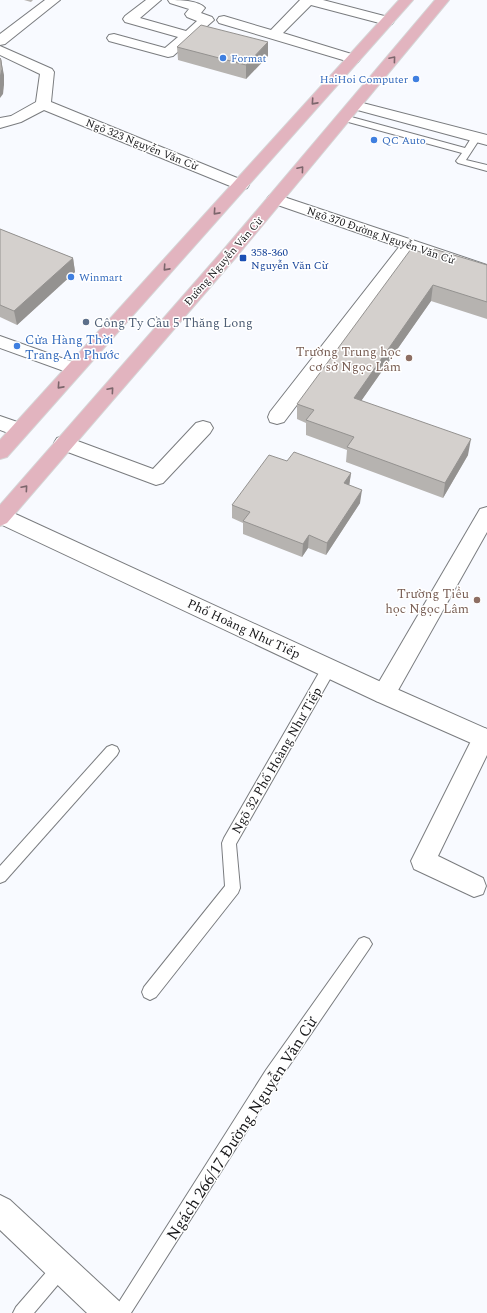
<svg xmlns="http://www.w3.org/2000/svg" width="487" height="1313" viewBox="0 0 487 1313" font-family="Spectral,serif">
<rect width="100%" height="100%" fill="#f8faff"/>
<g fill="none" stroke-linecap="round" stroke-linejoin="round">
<defs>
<g id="lane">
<path d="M344 115 465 148 473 135H479L481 137 466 160 487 165V171L458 163 456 161 462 153 341 120 340 118 341 116Z"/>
<path d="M329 663 334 664 336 668 334 672 236 844 240 888 238 893 156 997 150 1000 144 997 142 992 144 987 225 886 222 843 224 838 324 664Z"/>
<path d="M112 745 117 747 119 751 117 755 5 881 0 883V866L107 747Z"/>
<path d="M364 937 369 939 372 944 369 949 278 1082 131 1313H112L266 1070 359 939Z"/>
<path d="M61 1259 67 1262 70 1268 67 1274 34 1313H13L16 1307 55 1262Z"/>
</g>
<g id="street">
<path d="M45 0H60L5 44 0 45V34Z"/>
<path d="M146 0H161L140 18 186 31 197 21 187 17 185 14 189 9 170 3 168 0C179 0 198 0 205 8L201 13 212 17 214 20 173 56 168 57 109 41 107 38 109 35 114 34 165 48 178 37 125 22 123 19 125 16Z"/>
<path d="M300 0H323L392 18 394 21 392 24 387 25 311 5 283 33 358 56 360 59 358 62 353 63 219 23 217 20 219 17 224 16 271 30Z"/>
<path d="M0 46 52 69 54 72 51 102 247 182 249 185 247 188 241 190 235 188 44 110 21 122 0 128V118L11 116 36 102 40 74 0 55Z"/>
<path d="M355 101 487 135V145L350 108 348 105 350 102Z"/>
<path d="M275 194 487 265V276L413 251 284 422 277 424 270 422 268 417 270 412 399 247 269 202 267 199 269 196Z"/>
<path d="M0 336 81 365 84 369 81 373 75 375 0 348Z"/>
<path d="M0 416 26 425 29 430 26 435 19 437 0 430Z"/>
<path d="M203 421 210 423 213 428 210 433 163 483 156 485 57 448 54 443 57 438 64 436 153 469 196 423Z"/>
<path d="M487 507V532L392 701 384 703 376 701 373 694 376 687 480 509Z"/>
<path d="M484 728 487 729V755L438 856 483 878 486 886 483 894 474 897 414 869 411 861 476 731Z"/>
<path d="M0 1195 10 1200 120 1302 124 1313H87L0 1230Z"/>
</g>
<path id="secondary" d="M0 509 9 511 392 687 487 729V750L376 701 0 524Z"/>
<g id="primary">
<path d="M399 0H413L7 457 0 459V440Z"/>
<path d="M435 0H449L237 256 7 523 0 526V505L225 248Z"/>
</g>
</defs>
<use href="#lane" stroke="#7a7c7f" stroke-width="2"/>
<use href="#street" stroke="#7a7c7f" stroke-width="2"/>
<use href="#secondary" stroke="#7a7c7f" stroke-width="2"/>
<use href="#primary" stroke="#d5d5d6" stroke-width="2"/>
<use href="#lane" fill="#fff" fill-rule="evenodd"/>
<use href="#street" fill="#fff" fill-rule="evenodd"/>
<use href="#secondary" fill="#fff" fill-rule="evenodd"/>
<use href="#primary" fill="#e2b4bf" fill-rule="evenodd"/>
</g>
<g fill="#b6b3b0">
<path d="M24 0H33L31 2Z"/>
<path d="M268 42V56L246 79 178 60 177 47Z"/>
<path d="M0 229 73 258 75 272 17 325 0 317Z"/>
<path d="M430 255 487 265V319L431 301 361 401 468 455 443 498 346 462 347 450 306 435V423L297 419V404Z"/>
<path d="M287 461 351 473 349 485 360 503 326 555 308 548 302 557 243 534V523L232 518V505Z"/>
</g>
<g fill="#949290">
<path d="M268 42V56L246 79V65Z"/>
<path d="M1 60 4 75V85L3 94 0 98V78Z"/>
<path d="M73 258 75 272 17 325 14 311Z"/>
<path d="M433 285 431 301 352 414 354 398Z"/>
<path d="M471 439 468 455 443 498 445 483Z"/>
<path d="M351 473 349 487 344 483Z"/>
<path d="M362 490 360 503 326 555 327 543Z"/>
<path d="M309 535 308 548 302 557 303 544Z"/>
</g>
<g fill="#d4d0cd" stroke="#949290">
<path d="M201 25 268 42 246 65 177 47Z"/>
<path d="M0 58 1 60 2 69 0 78Z"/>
<path d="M0 229 73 258 14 311 0 305Z"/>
<path d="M411 249 430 255 434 249 487 265V302L433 285 354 398 471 439 445 483 347 447 354 437 306 420 314 410 297 404Z"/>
<path d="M294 452 351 473 344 483 362 490 327 543 309 535 303 544 243 521 250 512 232 505 269 455 287 461Z"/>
</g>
<defs><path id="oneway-chevron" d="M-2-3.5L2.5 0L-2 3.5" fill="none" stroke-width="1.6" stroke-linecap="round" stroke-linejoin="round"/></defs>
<g stroke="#7c666c">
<use href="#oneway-chevron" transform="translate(393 59) rotate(-50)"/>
<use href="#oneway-chevron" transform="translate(314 102) rotate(132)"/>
<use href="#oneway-chevron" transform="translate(301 169) rotate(-50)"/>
<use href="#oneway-chevron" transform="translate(216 212) rotate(132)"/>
<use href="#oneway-chevron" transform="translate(166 268) rotate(132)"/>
<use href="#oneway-chevron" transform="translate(60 386) rotate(132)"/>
<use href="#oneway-chevron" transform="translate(111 390) rotate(-49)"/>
<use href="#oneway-chevron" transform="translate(25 488) rotate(-49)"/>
</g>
<g fill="#3f7fe0" stroke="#fff" stroke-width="1.5">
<circle cx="223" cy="58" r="4"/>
<circle cx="416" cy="79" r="4"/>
<circle cx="374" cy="140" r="4"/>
<circle cx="71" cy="277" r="4"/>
<circle cx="17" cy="346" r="4"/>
</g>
<rect fill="#1a4fb4" stroke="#fff" stroke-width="1.5" x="239" y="254" width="8" height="8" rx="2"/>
<circle fill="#5c6f8a" stroke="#fff" stroke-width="1.5" cx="86" cy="322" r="4"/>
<g fill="#8d6e63" stroke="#fff" stroke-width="1.5">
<circle cx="409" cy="358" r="4"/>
<circle cx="477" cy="600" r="4"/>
</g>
<g text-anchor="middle" stroke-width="3" stroke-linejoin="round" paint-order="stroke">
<g font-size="11" fill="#366cbe" stroke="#fff" text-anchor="start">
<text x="231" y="62">Format</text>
<text x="408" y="83" text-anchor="end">HaiHoi Computer</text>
<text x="382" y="144">QC Auto</text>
<text x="79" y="281">Winmart</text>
</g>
<g font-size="11" fill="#171719" stroke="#fff">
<text transform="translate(142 144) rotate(22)" y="4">Ngõ 323 Nguyễn Văn Cừ</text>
<text transform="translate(381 235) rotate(19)" y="4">Ngõ 370 Đường Nguyễn Văn Cừ</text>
<text transform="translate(223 261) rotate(-49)" y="4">Đường Nguyễn Văn Cừ</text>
</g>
<g font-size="11" fill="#164399" stroke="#fff" text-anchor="start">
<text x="251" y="256">358-360<tspan x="251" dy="13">Nguyễn Văn Cừ</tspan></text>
</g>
<g font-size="13" fill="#4e5e75" stroke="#fff" text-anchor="start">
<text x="94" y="327">Công Ty Cầu 5 Thăng Long</text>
</g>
<g font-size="13" fill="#366cbe" stroke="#fff" text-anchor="start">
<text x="25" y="344">Cửa Hàng Thời<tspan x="25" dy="15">Trang An Phước</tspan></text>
</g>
<g font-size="13" fill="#785e54" stroke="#fff" text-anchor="end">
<text x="401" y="356">Trường Trung học<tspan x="401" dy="15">cơ sở Ngọc Lâm</tspan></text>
<text x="469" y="598">Trường Tiểu<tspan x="469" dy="15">học Ngọc Lâm</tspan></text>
</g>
<g font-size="13" fill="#171719" stroke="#fff">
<text transform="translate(244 628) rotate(25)" y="5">Phố Hoàng Như Tiếp</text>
<text transform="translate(276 760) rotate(-60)" y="5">Ngõ 32 Phố Hoàng Như Tiếp</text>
</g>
<g font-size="16" fill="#171719" stroke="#fff">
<text transform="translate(241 1128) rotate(-57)" y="6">Ngách 266/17 Đường Nguyễn Văn Cừ</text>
</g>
</g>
</svg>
